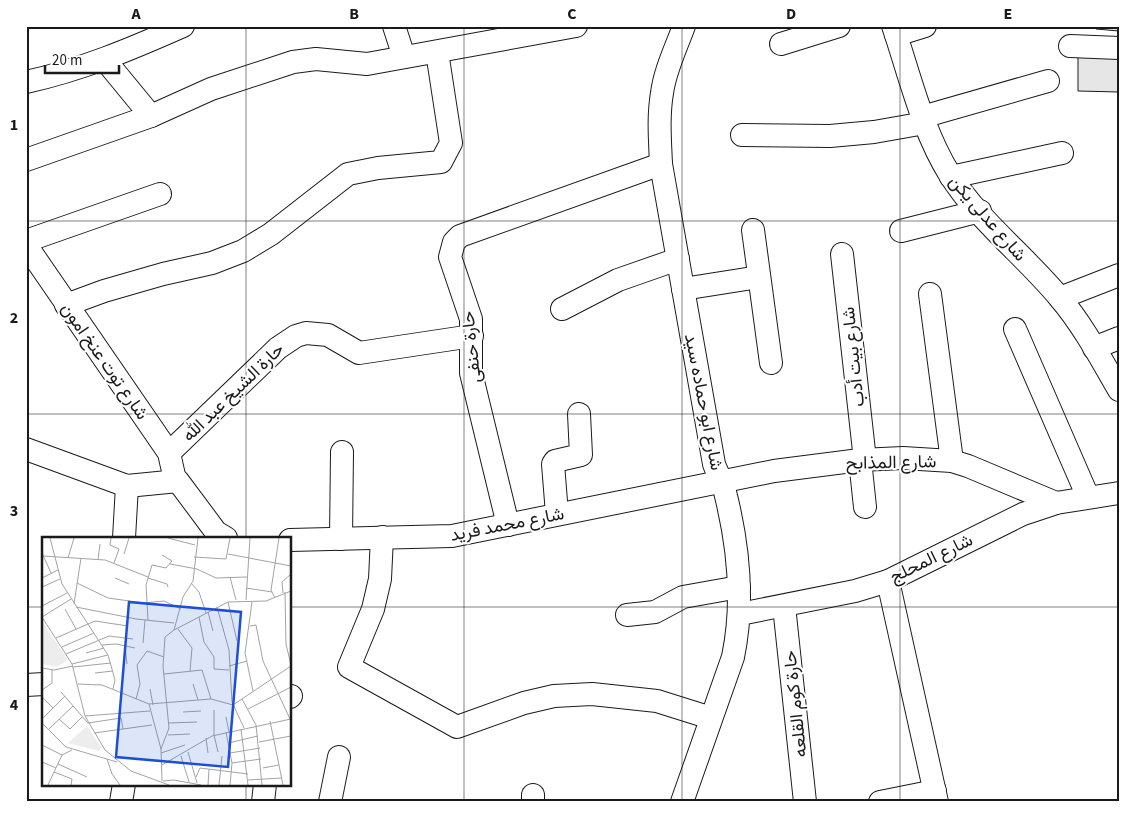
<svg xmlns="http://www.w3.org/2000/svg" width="1145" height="828" viewBox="0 0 1145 828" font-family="'Source Sans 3',Vazirmatn,sans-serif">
<rect width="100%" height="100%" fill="#fff"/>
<g fill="#e6e6e6" stroke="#1a1a1a">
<path d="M1096 26H1119V31L1096 29Z"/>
<path d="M1078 56 1119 58V92L1078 91Z"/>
</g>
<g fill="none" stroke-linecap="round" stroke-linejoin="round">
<defs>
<g id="minor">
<path d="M394 26 404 57"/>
<path d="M893 26C910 76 922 130 950 175 979 221 1025 256 1059 297 1083 325 1101 359 1119 390"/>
<path d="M896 35 925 26"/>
<path d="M781 44 839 26"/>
<path d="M1070 46 1119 48"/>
<path d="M105 60 151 116"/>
<path d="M26 82C81 70 131 49 183 26"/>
<path d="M922 117 1048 81"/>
<path d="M742 135 830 136 874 132 925 123"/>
<path d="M26 160 151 116 211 89 293 62 316 59 367 64 576 26"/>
<path d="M951 177 1062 153"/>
<path d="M753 230 771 363"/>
<path d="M901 231 980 211"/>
<path d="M26 241 160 194"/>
<path d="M26 245 169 453 175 480"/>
<path d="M842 254 865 460"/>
<path d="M683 289 759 277"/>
<path d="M930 294 952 461"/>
<path d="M1060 298 1119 275"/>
<path d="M66 305 104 291 163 274 212 263 243 251 271 234 348 174 378 168 441 162 451 143 437 52"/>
<path d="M562 309 618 280 678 259"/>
<path d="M1015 329 1088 497"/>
<path d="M1094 348 1119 338"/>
<path d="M26 449 127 486 178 481 216 532 226 538"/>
<path d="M169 453 278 348 296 336 306 333 328 335 359 353 472 336"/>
<path d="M860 460 865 507"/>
<path d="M557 514 553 464 555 461 581 455 579 414"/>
<path d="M508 525 471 373V319L450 257 454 242 460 236 661 164"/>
<path d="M382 537 380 579 373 609 349 667 457 727 524 703 554 696 592 694 657 701 711 718"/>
<path d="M124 538 127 486"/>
<path d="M341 539 342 452"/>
<path d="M290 540 452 536 774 471 860 460 903 458 952 461 968 466 1056 503"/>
<path d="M888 581 937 802"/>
<path d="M784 606 805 802"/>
<path d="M740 614 855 591 888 581 1023 514 1056 503 1119 493"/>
<path d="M627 615 655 612 683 597 739 587"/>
<path d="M26 685 44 684"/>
<path d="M290 697 291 696"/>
<path d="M533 795V802"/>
<path d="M121 802 124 784"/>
<path d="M263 802 265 784"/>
<path d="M330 802 339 757"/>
<path d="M682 802 733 657C744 604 739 549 726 496 724 485 718 475 714 464L661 164C660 140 658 117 662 93 665 70 676 48 684 26"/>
<path d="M880 802 935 791"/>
</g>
</defs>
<use href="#minor" stroke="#1a1a1a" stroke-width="24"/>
<use href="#minor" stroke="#fff" stroke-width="22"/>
</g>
<path fill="none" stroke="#1a1a1a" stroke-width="1" stroke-opacity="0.55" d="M246 26V538M464 26V802M682 26V802M900 26V802M26 221H1119M26 414H1119M26 607H44M290 607H1119M246 784V802"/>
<g text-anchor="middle" stroke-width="4" stroke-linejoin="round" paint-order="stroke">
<g font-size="18" fill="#1a1a1a" stroke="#fff">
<text transform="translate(988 218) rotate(49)" y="6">شارع عدلى يكن</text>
<text transform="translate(471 347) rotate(-96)" y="6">حارة حنفى</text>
<text transform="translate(853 357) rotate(-96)" y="6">شارع بيت أدب</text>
<text transform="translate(105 361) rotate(55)" y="6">شارع توت عنخ امون</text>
<text transform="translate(233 392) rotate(-44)" y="6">حارة الشيخ عبد الله</text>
<text transform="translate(704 402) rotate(79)" y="6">شارع ابو حماده سيد</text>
<text transform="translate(891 462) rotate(-1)" y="6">شارع المذابح</text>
<text transform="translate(507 524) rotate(-11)" y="6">شارع محمد فريد</text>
<text transform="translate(931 558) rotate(-26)" y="6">شارع المحلج</text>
<text transform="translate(795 704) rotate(-96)" y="6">حارة كوم القلعه</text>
</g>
</g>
<g transform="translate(42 537)">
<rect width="249" height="249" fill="#fff"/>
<path d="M0 85 26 123 14 130 0 127ZM45 189 59 210 57 214 26 206Z" fill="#ededed"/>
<path fill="none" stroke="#a3a3a3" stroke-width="1" d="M8 1 20 47 66 118 73 143 71 152M69 1 68 8 77 12 72 26M126 1 153 8M0 16 9 36M82 17 87 1M186 17 249 29M1 19 63 23 106 40M152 20 184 22 188 1M26 21 32 1M56 23 58 7M128 27 155 32 174 41 205 40M188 40 194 63M0 41 16 33M73 41 87 47M106 41 125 47 126 50M35 46 66 61 102 66 122 64 139 72M149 46 157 55 164 76M0 50 18 42M204 51 230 55M243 55 244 107 249 128M241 56 240 45 249 37M233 61 229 53 237 1M204 63 208 1M186 65 195 104M210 65 203 116 211 154M32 67 39 21M0 69 25 56M34 70 94 82 132 86M175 70 187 113 190 165 202 191M23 72 34 92M166 75 171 94M0 80 29 62M0 80 30 127 43 179 63 213 89 234 127 248M157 80 162 105 172 120V132L187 133M106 83 104 48 110 28 124 31 130 24 120 18M208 89 214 88 221 124 248 182M136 92 150 111 148 134M132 93 186 65 224 64 249 54M14 101 53 84 86 89M101 106 103 83M60 108 74 107 93 111M83 109 85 127M20 110 52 96M44 116 62 111M24 117 67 99 91 102M30 127 66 118M187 129 205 124M31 130 69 126M0 131 12 133 31 129M53 136 71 134M122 137 160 133 169 162M36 147 60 148 107 167 169 162 191 168 249 129M151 147 156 163M108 152 111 168M0 153 10 146V133M19 155 46 186 79 181 81 192M0 160 11 171M94 162 98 147 95 128 105 114 122 120M200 162 214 188 220 248M107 167 119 212 120 244M206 172 249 150M141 175 159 174M43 179 108 174M184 180 187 195M0 182 23 159M17 182 28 192 40 180M228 184 241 248M0 186 24 210 75 225M127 186 155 185M7 192 31 169M199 192 206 248M184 195 190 226 188 248M52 196 110 188M126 198 148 197M172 198V173M172 198 176 215M164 201 166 216M217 205 249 199M186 206 216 199M0 208 20 218M119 212 127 191 121 129 123 100 132 93 141 60 151 44 156 1M146 215 155 246M119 216 143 208M188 216 218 211M139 219 147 245M65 222 70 237 78 248M0 225 14 231M190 226 219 222M16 227 45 240M120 228 170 199 249 182M221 231 237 228M12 235 30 242 29 248M154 240 158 231 206 237M206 243 240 241M121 244 132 243 159 248M6 248 20 218 30 213M166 248 167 232M177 248 180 219"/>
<path fill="#1d4ed8" fill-opacity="0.15" stroke="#1d4ed8" stroke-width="2.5" d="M87 65 199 75 186 230 74 220Z"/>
<rect width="249" height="249" fill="none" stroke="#1a1a1a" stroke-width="2.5"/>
</g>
<rect width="1145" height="828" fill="none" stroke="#ffffff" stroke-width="55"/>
<path d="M45 65v8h74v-8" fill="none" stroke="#1a1a1a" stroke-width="2.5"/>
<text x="52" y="65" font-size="15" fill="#1a1a1a" stroke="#ffffff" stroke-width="4" paint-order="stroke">20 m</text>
<rect x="28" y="28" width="1090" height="772" fill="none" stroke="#1a1a1a" stroke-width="2"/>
<g font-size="16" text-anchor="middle" font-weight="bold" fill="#1a1a1a">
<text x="136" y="19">A</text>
<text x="354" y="19">B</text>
<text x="572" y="19">C</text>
<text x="791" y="19">D</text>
<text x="1008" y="19">E</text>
<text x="14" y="130">1</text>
<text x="14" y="323">2</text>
<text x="14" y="516">3</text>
<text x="14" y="710">4</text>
</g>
</svg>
